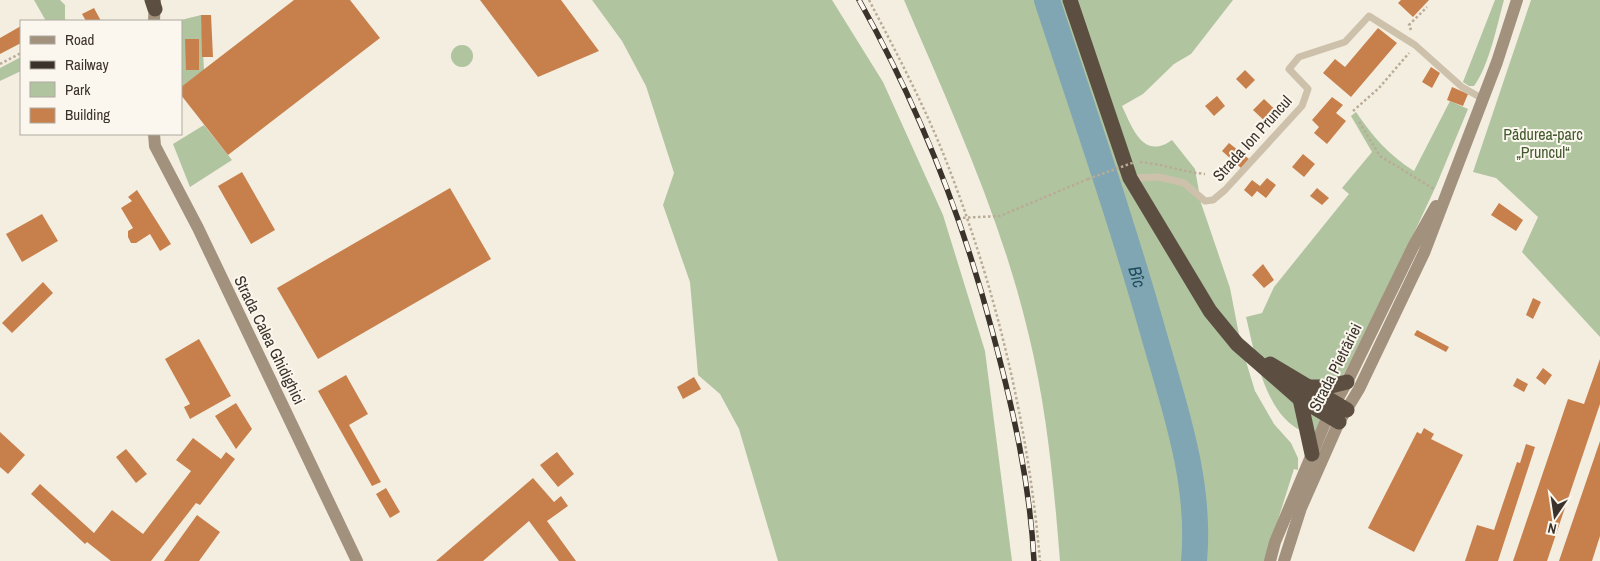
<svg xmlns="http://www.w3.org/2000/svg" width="1600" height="561" viewBox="0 0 1600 561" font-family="'Archivo Narrow',sans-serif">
<rect width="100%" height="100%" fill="#f4eee1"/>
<g fill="#b1c4a0">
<path d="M34 0H60L65 5V21H46Z"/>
<path d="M592 0H832L883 82 943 215 985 351 1012 561H778L739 429 720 394 698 375 690 282 663 205 674 173 646 86 622 41Z"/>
<path d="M904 0H1233L1191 54 1174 64 1143 94 1122 106C1132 127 1143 161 1172 140L1195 169 1201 203 1230 288 1241 345 1255 391 1274 424 1291 443 1298 458V470L1294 469 1265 561H1060C1054 486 1047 410 1029 336 1002 220 951 110 904 0Z"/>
<path d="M1495 0H1504C1497 25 1489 66 1474 86H1469L1463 82Z"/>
<path d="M1531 0H1600V337L1522 252 1538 217 1496 178 1473 172Z"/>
<path d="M201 15 204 70 181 87V21H177Z"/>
<circle cx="462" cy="56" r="11"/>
<path d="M21 57V71L0 81V68Z"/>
<path d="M1450 101 1468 109 1436 186 1407 248 1314 434C1267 428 1255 354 1246 317L1262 313 1274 287 1349 194 1342 188 1372 152 1351 116 1356 112C1373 137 1389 155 1414 171Z"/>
<path d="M204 125 232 160 190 187 173 144Z"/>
</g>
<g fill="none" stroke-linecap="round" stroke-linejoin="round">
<path stroke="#7fa6b2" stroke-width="26" id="s1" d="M1047 0C1084 113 1123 225 1155 339 1176 412 1201 484 1194 561"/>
</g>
<g fill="#c7804c">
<path d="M294 0H350L380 38 228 155 181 95V87Z"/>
<path d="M480 0H561L599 51 538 77Z"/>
<path d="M1401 0H1429L1413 17 1398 3Z"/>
<path d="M94 8 101 21H86L82 14Z"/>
<path d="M201 15H211L213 57H202Z"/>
<path d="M21 26V43L0 54V38Z"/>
<path d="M1378 28 1397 43 1351 97 1323 73 1335 59 1345 67Z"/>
<path d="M185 39H199V70H186Z"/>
<path d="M1431 67 1440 73 1432 88 1422 82Z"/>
<path d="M1245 70 1255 80 1246 89 1236 79Z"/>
<path d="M1452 87 1468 94 1463 106 1447 100Z"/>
<path d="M1217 96 1225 106 1214 116 1205 106Z"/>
<path d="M1332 97 1343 105 1336 113 1346 121 1327 144 1314 133 1319 127 1312 120Z"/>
<path d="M1264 99 1282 116 1271 127 1253 110Z"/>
<path d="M1229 143 1249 159 1241 168 1222 151Z"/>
<path d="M1303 154 1315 164 1304 177 1292 167Z"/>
<path d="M242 172 275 230 251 244 218 186Z"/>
<path d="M1267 178 1276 185 1266 198 1257 191 1252 197 1244 190 1252 180 1260 186Z"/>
<path d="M450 188 491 259 318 359 277 288Z"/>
<path d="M1317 188 1329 198 1322 205 1310 196Z"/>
<path d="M137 190 171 244 160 251 150 234 136 243H131L128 237V231L133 228 121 208 132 201 128 197Z"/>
<path d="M1499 203 1523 220 1516 231 1491 215Z"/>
<path d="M42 214 58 241 22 262 6 234Z"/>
<path d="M1263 264 1274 280 1264 288 1252 275Z"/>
<path d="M43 282 53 293 12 333 2 323Z"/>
<path d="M1533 298 1541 302 1533 319 1526 315Z"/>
<path d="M1417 330 1449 347 1446 352 1414 335Z"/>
<path d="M199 339 231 396 190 419 184 407 190 404 165 359Z"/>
<path d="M1600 359V404L1547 561H1513L1568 399 1584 404Z"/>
<path d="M1543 368 1552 375 1545 385 1536 378Z"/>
<path d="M346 375 368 414 349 425 381 482 372 486 318 391Z"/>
<path d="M694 377 701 389 683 399 677 387Z"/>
<path d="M1517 378 1528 384 1524 392 1513 386Z"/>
<path d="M236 403 252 429 236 449 215 416Z"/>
<path d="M1424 428 1434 434 1431 439 1463 455 1414 552 1368 528 1417 432 1421 434Z"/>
<path d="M0 432 25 455 8 474 0 467Z"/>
<path d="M193 438 221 459 226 452 235 459 200 505 196 503 151 561H111L87 542 85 544 31 494 40 484 94 533 112 510 143 534 191 471 176 460Z"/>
<path d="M1600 441V536L1592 561H1559Z"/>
<path d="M1526 444 1535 447 1498 561H1465L1477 525 1494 530 1517 462 1520 463Z"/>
<path d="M126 449 147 474 136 483 116 457Z"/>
<path d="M557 452 574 474 558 487 540 465Z"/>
<path d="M533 478 554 502 561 496 568 506 547 521 576 561H559L529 521 483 561H436Z"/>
<path d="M386 488 400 512 390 518 376 494Z"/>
<path d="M197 515 220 532 199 561H164Z"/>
</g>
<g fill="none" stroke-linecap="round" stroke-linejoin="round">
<g stroke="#b9ab96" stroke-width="2.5" stroke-dasharray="2.5 2.5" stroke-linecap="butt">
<path d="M869 0C895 50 922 101 943 153 995 284 1028 421 1040 561"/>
<path d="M1411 30 1409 25 1427 7"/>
<path d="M0 64 21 53"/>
<path d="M1353 111 1379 88 1409 53"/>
<path d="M1359 122 1380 156 1434 189"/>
<path d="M1140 162C1163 164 1183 172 1205 174"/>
<path d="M958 218 1000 216 1088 179"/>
</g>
<path stroke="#cdc1ac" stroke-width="7" d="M1131 178 1159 177 1184 183 1205 201 1213 200 1225 190 1302 106 1308 89 1289 69 1299 57 1345 42 1369 16 1415 45 1462 87 1483 99"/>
<g stroke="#a1917d" stroke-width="12">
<path d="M154 21 155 0"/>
<path d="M154 134 155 146 198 228 357 561"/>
<path d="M1270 561 1275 542 1328 416 1347 382 1414 245 1436 206"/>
<path d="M1284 561 1301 508 1339 422 1359 389 1424 253 1497 62 1517 0"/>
</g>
<g stroke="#5c4f42" stroke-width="15">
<path d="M152 0 155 9"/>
<path d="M1070 0 1130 178 1210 311 1237 344 1300 399 1339 422"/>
<path d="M1270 364 1347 410"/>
<path d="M1309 387H1327L1347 382"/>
<path d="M1300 399 1312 454"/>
</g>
<defs>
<path id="rail" d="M859 0C919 107 962 215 993 334 1013 409 1030 483 1034 561"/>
</defs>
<use href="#rail" stroke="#3b332b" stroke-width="5.5"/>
<use href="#rail" stroke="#fbf7ee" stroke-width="4" stroke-dasharray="11" stroke-linecap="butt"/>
<path stroke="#b9ab96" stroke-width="2.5" stroke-dasharray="2.5 2.5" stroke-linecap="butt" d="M1088 179 1135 162"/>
</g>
<g text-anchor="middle" stroke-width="4" stroke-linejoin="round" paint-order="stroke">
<g font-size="16" fill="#425a2e" stroke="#fbf7ee">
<text x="1543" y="140">Pădurea-parc<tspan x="1543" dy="18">„Pruncul“</tspan></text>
</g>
<g font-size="16" fill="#3b332b" stroke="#fbf7ee">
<text transform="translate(1252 138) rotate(-48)" y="6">Strada Ion Pruncul</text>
<text transform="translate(270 340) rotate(64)" y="6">Strada Calea Ghidighici</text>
<text transform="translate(1335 367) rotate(-63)" y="6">Strada Pietrăriei</text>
</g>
<g font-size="18" font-style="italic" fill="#1f4e5e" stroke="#fbf7ee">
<text dy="6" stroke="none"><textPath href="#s1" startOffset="291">Bîc</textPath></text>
</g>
</g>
<rect x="20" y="20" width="162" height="115" fill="#fbf7ee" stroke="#aea9a0"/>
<rect x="30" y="36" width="25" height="8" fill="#a1917d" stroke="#aea9a0"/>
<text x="65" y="45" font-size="15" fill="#3b332b">Road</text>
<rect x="30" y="61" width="25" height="8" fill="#3b332b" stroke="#aea9a0"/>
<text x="65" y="70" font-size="15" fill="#3b332b">Railway</text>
<rect x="30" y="82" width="25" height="15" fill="#b1c4a0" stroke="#aea9a0"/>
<text x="65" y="95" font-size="15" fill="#3b332b">Park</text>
<rect x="30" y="108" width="25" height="15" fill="#c7804c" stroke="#aea9a0"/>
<text x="65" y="120" font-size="15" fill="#3b332b">Building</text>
<g transform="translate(1555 516) rotate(193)" stroke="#fbf7ee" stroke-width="4" paint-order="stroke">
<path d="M0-4L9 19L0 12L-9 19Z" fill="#3b332b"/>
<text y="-8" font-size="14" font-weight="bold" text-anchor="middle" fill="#3b332b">N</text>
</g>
</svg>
